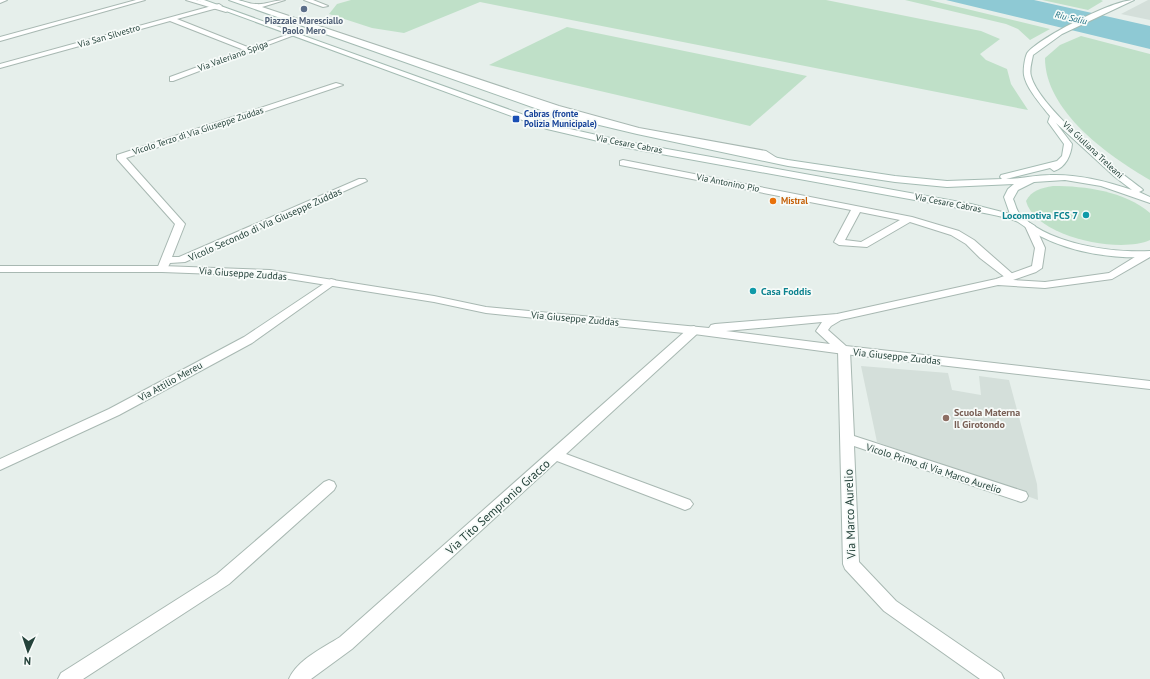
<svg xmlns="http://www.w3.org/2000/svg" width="1150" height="679" viewBox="0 0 1150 679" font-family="'PT Sans',sans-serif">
<rect width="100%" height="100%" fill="#e6efeb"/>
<g fill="#d4dfda">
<path d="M1148 0H1150V20L1121 14Z"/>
<path d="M861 366 948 373 952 390 981 395 979 376 1009 380 1037 484 1038 500 877 442Z"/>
</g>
<g fill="#bfe0c8">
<path d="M351 0H826L981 31 1000 39 980 54 986 60 1007 69 1011 84 1028 110 480 2 404 33 372 28 329 14 337 4Z"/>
<path d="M905 0H929L1050 29 1030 40 1018 29 1006 24Z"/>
<path d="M1042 0H1101L1103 1 1088 10Z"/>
<path d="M567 27 807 76 750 126 489 65Z"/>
<path d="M1081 36 1150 54V180C1108 156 1045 111 1045 58L1060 45Z"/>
<path d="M1053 186C1086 186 1124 191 1150 213V240C1120 254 1035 237 1026 201 1032 190 1041 188 1053 186Z"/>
</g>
<path fill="#8ec9d4" d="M946 0H1034L1150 26V49Z"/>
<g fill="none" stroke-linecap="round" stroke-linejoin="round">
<defs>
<g id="service">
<path d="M186 0H196L229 10 226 12Z"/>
<path d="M234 0C242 0 249 4 256 4 265 5 275 0 285 0L262 7 559 106 639 128 766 151 780 160 776 163 763 156 638 132 553 110Z"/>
<path d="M304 0H313L328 6 323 7Z"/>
</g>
<g id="minor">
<path d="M0 0H7L0 3Z"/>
<path d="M136 0H145L0 41V37Z"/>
<path d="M219 4 222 6 221 7 177 19 250 48 292 33 297 34 173 81H170V77L244 50 170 21 0 68V64Z"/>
<path d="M336 83 343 85 126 158 185 224 172 257H179L359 179H365L367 181 185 262 170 263 166 271H158L157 269 175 224 117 159V155Z"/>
<path d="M623 160 912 217 959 231 974 240 1015 276 1010 279 1006 278 980 258 966 244 951 235 910 222 867 247 839 245 834 242 851 210 620 165V161ZM860 212 900 220 861 242 845 240Z"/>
<path d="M331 279 335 280 336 282 335 284 252 343 119 415 0 470V459L109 409 244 337Z"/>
<path d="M694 326 700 330 698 333 566 454 690 500 693 504 690 508 685 510 680 508 557 461 352 649 311 679H289C297 660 323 648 340 637L690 327Z"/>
<path d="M844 346 850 350 854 436 1026 492 1028 496 1026 500 1021 502 854 446 859 562 896 601 1001 673 1004 679H980L884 611 845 569 843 564 838 350Z"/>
<path d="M329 480 334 482 336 486 334 490 229 584 83 679H58L61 673 217 574 324 482Z"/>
</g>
<path id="tertiary" d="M1030 223 1035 226 1045 248 1042 268 1036 272 1013 280 1045 282 1109 273 1143 252H1150V257L1112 279 1045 288 998 285 841 320 831 326 828 330 846 346 1150 381V389L844 354 694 334 486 313 434 302 270 276 162 272H0V266H162L270 270 434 296 486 307 709 328 711 325 715 324 837 314 996 279 1032 266 1035 248 1025 226ZM822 322 816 331 830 344 726 331Z"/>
<path id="secondary" d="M196 0H204L552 125 628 142 971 204 1010 214 1004 197 1008 189 1014 184 947 187 895 182 788 166 637 134 549 113 229 0H238L555 109 637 130 788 160 895 176 947 181 1002 179 1000 177 1001 175 1057 161 1062 156 1064 144 1048 122 1050 116C1042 106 1026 88 1024 75 1023 70 1025 55 1028 52 1043 36 1113 0 1134 0L1062 34 1033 55C1032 61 1029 70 1031 76 1039 107 1114 168 1141 188L1143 190 1139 192 1150 197V203L1101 186 1065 180 1034 182 1018 190 1013 199C1015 203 1016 209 1019 213 1046 244 1111 253 1150 251V257C1114 259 1074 253 1042 237 1033 233 1026 227 1018 222 1009 217 982 213 970 210L628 148 547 129ZM1056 123 1115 177 1132 190C1106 181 1078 174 1050 175 1035 175 1021 179 1006 179L1050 168 1054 171C1066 167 1071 155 1072 144Z"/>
</defs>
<use href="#service" stroke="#a8b8b2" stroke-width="2"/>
<use href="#minor" stroke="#a8b8b2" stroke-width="2"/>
<use href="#tertiary" stroke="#a8b8b2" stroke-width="2"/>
<use href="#secondary" stroke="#a4bbb3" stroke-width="2"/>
<use href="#service" fill="#fff" fill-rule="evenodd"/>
<use href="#minor" fill="#fff" fill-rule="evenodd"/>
<use href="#tertiary" fill="#fff" fill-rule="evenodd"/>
<use href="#secondary" fill="#fff" fill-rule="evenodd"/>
</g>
<circle fill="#5c6f8a" stroke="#f7fbf9" stroke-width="1.5" cx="304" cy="9" r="4"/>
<rect fill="#1a4fb4" stroke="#f7fbf9" stroke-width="1.5" x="512" y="115" width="8" height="8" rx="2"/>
<circle fill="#e8710a" stroke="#f7fbf9" stroke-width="1.5" cx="773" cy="201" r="4"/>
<g fill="#0f9aa8" stroke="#f7fbf9" stroke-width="1.5">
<circle cx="1086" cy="215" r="4"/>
<circle cx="753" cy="291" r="4"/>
</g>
<circle fill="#8d6e63" stroke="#f7fbf9" stroke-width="1.5" cx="946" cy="418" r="4"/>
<g text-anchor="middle" stroke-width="3.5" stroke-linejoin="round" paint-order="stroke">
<g font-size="9" font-style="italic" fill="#1c6f80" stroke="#f7fbf9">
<text transform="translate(1071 18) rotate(13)" y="3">Riu Saliu</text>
</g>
<g font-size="9" font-weight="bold" fill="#4e5e75" stroke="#f7fbf9">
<text x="304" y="24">Piazzale Maresciallo<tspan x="304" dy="10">Paolo Mero</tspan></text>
</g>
<g font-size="9" fill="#24423a" stroke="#f7fbf9">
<text transform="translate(109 36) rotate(-16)" y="3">Via San Silvestro</text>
<text transform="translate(233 56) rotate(-20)" y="3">Via Valeriano Spiga</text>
<text transform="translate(198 131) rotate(-18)" y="3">Vicolo Terzo di Via Giuseppe Zuddas</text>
<text transform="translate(629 144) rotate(11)" y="3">Via Cesare Cabras</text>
<text transform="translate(1093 150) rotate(43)" y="3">Via Giuliana Treleani</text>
<text transform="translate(728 183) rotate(11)" y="3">Via Antonino Pio</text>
<text transform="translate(948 203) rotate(11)" y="3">Via Cesare Cabras</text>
</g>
<g font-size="9" font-weight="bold" fill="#164399" stroke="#f7fbf9" text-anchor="start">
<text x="524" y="117">Cabras (fronte<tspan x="524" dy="10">Polizia Municipale)</tspan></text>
</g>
<g font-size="9" font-weight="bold" fill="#c56008" stroke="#f7fbf9" text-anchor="start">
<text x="781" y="204">Mistral</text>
</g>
<g font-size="10" font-weight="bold" fill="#0d838f" stroke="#f7fbf9" text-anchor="end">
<text x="1078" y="219">Locomotiva FCS 7</text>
<text x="761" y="295" text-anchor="start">Casa Foddis</text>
</g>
<g font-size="10" fill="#24423a" stroke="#f7fbf9">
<text transform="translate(265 224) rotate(-24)" y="4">Vicolo Secondo di Via Giuseppe Zuddas</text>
<text transform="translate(243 273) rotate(4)" y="4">Via Giuseppe Zuddas</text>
<text transform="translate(575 318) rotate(5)" y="4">Via Giuseppe Zuddas</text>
<text transform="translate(897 356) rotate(6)" y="4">Via Giuseppe Zuddas</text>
<text transform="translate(170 381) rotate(-29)" y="4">Via Attilio Mereu</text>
<text transform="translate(934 468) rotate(18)" y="4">Vicolo Primo di Via Marco Aurelio</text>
</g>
<g font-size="10" font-weight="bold" fill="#785e54" stroke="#f7fbf9" text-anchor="start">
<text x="954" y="416">Scuola Materna<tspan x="954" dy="12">Il Girotondo</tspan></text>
</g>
<g font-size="12" fill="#24423a" stroke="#f7fbf9">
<text transform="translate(498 507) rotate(-42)" y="4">Via Tito Sempronio Gracco</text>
<text transform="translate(850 514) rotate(-92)" y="4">Via Marco Aurelio</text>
</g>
</g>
<g transform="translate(28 651) rotate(183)" stroke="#f7fbf9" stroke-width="3" paint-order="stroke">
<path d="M0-3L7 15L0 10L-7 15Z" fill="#24423a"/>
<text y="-6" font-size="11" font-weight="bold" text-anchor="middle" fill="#24423a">N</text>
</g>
</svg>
